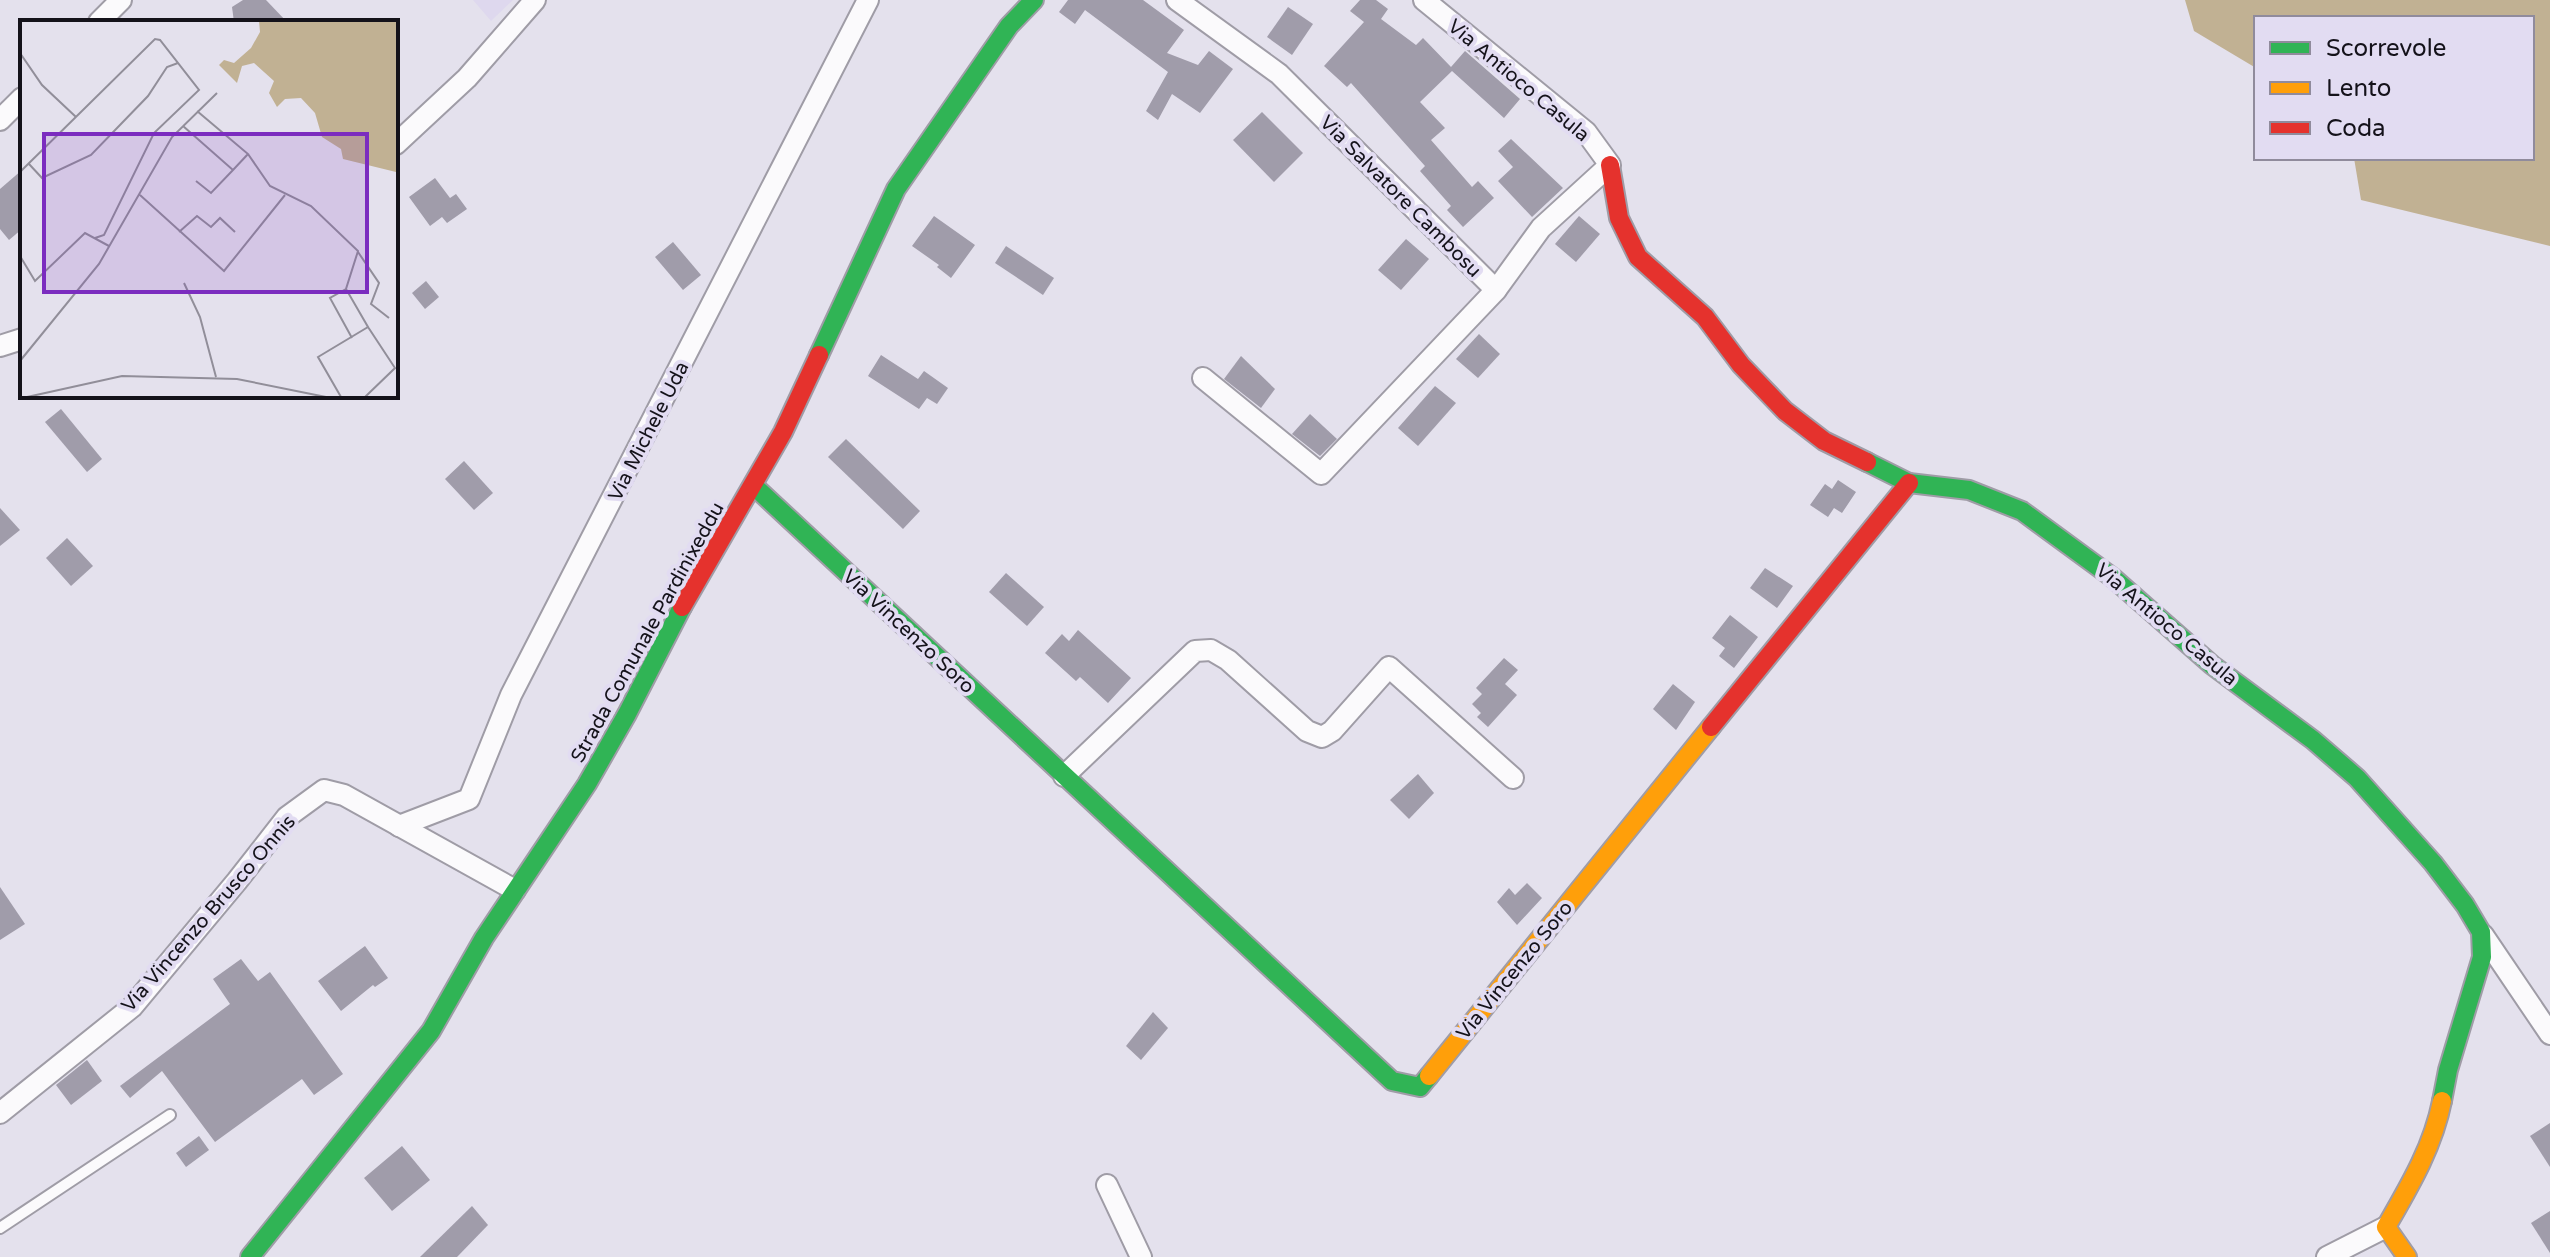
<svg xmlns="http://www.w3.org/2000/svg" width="2550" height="1257" viewBox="0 0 2550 1257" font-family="'Varela Round',sans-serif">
<rect width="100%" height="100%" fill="#e4e1ed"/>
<path fill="#ded8ee" d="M473 0H513L491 21Z"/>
<path fill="#c1b193" d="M2185 0H2550V246L2361 200 2354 158H2532V18H2256V68L2194 31Z"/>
<g fill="#a09caa">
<path d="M243 0H266L287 22H234L232 7Z"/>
<path d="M1068 0H1143L1184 30 1167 53 1198 65 1209 51 1233 69 1200 113 1172 94 1158 120 1146 111 1168 72 1085 10 1075 24 1059 12Z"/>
<path d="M1360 0H1376L1388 9 1381 19 1416 45 1423 38 1451 67 1465 51 1520 99 1504 118 1452 71 1420 102 1445 128 1431 140 1472 187 1478 181 1494 198 1463 227 1447 210 1451 206 1420 171 1425 166 1351 83 1347 87 1324 66 1364 22 1350 11Z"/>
<path d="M1288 7 1313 24 1292 55 1267 37Z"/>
<path d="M1262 112 1303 153 1274 182 1233 140Z"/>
<path d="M1511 139 1563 188 1532 217 1498 181 1513 167 1498 151Z"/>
<path d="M22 170V229L9 240 0 229V189Z"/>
<path d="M435 178 450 198 456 194 467 209 447 223 442 217 430 226 409 197Z"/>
<path d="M934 216 975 245 951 278 937 267 939 265 912 246Z"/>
<path d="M1579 216 1600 234 1576 262 1555 244Z"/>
<path d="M1406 239 1429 259 1401 290 1378 270Z"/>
<path d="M673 242 701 275 683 290 655 257Z"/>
<path d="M1006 246 1054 278 1043 295 995 263Z"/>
<path d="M426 281 439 297 425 309 412 293Z"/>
<path d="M1479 334 1500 354 1478 378 1456 359Z"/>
<path d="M881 355 918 379 924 371 948 388 937 404 927 398 919 409 868 376Z"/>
<path d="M1241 356 1275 389 1261 408 1224 379Z"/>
<path d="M1435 386 1456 403 1418 446 1398 428Z"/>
<path d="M61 409 102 459 87 472 45 422Z"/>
<path d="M1310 414 1337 439 1320 456 1292 434Z"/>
<path d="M846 439 920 511 903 529 828 457Z"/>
<path d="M464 461 493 493 474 510 445 479Z"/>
<path d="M1838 480 1856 492 1842 513 1834 508 1828 517 1810 505 1825 484 1832 489Z"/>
<path d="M0 508 20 530 0 546Z"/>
<path d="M67 538 93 566 71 586 46 558Z"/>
<path d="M1765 568 1793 586 1777 608 1750 588Z"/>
<path d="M1006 573 1044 607 1027 626 989 592Z"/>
<path d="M1730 615 1758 637 1734 668 1719 656 1725 648 1712 638Z"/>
<path d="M1078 630 1131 678 1108 703 1080 677 1076 681 1045 653 1062 634 1069 641Z"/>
<path d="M1504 658 1518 670 1505 684 1517 695 1488 727 1477 717 1481 713 1472 704 1482 694 1476 688Z"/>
<path d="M1673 684 1695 702 1676 730 1653 709Z"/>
<path d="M1418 774 1434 793 1409 819 1390 800Z"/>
<path d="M1527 883 1542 898 1517 925 1497 902 1509 888 1515 895Z"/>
<path d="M0 887 25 924 0 940Z"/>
<path d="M365 946 388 978 375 987 373 985 341 1011 318 981Z"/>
<path d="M241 959 258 981 270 972 343 1074 314 1095 302 1079 215 1142 162 1071 130 1098 120 1086 230 1004 213 979Z"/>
<path d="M1153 1012 1168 1028 1141 1060 1126 1046Z"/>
<path d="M87 1060 102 1081 71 1105 56 1085Z"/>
<path d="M2550 1123V1167L2530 1136Z"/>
<path d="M199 1136 209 1150 186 1167 176 1153Z"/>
<path d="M402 1146 430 1180 392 1211 364 1178Z"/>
<path d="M472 1206 488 1225 457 1257H420Z"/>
<path d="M2550 1211V1253L2531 1223Z"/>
</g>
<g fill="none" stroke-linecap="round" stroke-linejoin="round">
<defs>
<path id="lane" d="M0 1228 170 1115"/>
<g id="street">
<path d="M1177 0 1279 74 1496 290 1321 474 1203 378"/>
<path d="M1424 0 1586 132 1610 165 1541 228 1496 290"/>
<path d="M99 22 121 0"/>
<path d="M0 120 22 98"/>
<path d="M396 144 467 78 535 0"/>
<path d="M0 346 22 339"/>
<path d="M1064 776 1195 651 1211 650 1228 660 1307 731 1322 737 1332 731 1389 667 1513 778"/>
<path d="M399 826 469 799 511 695 868 0"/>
<path d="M2483 935 2550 1034"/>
<path d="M0 1113 132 1007 237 881 287 817 324 790 344 795 515 890"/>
<path d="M1107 1185 1141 1257"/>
<path d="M2327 1257 2386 1227"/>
</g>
<g id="fast">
<path d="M819 355 896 189 1009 26 1034 0"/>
<path d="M1867 462 1909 483 1969 490 2022 511 2112 577 2212 665 2313 740 2357 778 2433 863 2465 905 2481 932 2482 957 2448 1070 2442 1101"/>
<path d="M754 486 1392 1081 1420 1087 1429 1076"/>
<path d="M250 1257 431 1031 484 938 587 784 627 714 682 607"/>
</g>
<g id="slow">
<path d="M1429 1076 1711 727"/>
<path d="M2407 1257 2386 1227C2409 1187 2433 1147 2442 1101"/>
</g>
<g id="jam">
<path d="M1610 165 1619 218 1638 257 1705 317 1741 365 1785 411 1824 441 1867 462"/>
<path d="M682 607 783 432 819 355"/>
<path d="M1711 727 1909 483"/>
</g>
</defs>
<use href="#lane" stroke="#9f9ca6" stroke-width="14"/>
<use href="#street" stroke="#9f9ca6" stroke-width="24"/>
<use href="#fast" stroke="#9f9ca6" stroke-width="22"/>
<use href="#slow" stroke="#9f9ca6" stroke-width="22"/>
<use href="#jam" stroke="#9f9ca6" stroke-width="22"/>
<use href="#lane" stroke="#fbfafc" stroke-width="10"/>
<use href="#street" stroke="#fbfafc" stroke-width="20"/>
<use href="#fast" stroke="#30b455" stroke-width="18"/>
<use href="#slow" stroke="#ff9f0a" stroke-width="18"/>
<use href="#jam" stroke="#e5322d" stroke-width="18"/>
</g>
<g text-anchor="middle" stroke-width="8" stroke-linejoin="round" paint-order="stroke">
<g font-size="20" fill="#14121a" stroke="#e2dcf2">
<text transform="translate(1519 80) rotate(40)" y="7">Via Antioco Casula</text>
<text transform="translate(1401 196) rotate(45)" y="7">Via Salvatore Cambosu</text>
<text transform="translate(648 431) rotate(-63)" y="7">Via Michele Uda</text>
<text transform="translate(2167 624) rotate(40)" y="7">Via Antioco Casula</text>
<text transform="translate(909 631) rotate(43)" y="7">Via Vincenzo Soro</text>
<text transform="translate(647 632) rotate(-61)" y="7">Strada Comunale Pardinixeddu</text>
<text transform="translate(208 913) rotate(-49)" y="7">Via Vincenzo Brusco Onnis</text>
<text transform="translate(1514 970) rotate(-51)" y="7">Via Vincenzo Soro</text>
</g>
</g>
<g transform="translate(20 20)">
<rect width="378" height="378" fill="#e4e1ed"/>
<path d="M239 1H378V157L376 152 323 139 321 129 302 117 295 93 281 78 265 79 257 87 249 73 254 61 234 43 222 46 217 63 199 45 204 40 214 43 231 28 240 12Z" fill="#c1b193"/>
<path fill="none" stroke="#918e99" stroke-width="2" d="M0 33 22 65 56 97M177 91 228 134 213 150M163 106 213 150 191 173 176 161M228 134 250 166 291 186 338 231 326 269 348 307 298 337 321 377M9 144 22 158 71 135 128 76 147 47 158 43M0 152 135 19 140 20 179 70 134 113 84 215 75 218M120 175 204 251 265 175M159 212 177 196 191 207 200 198 215 212M338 232 359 263 351 284 369 298M0 236 15 261 65 213 89 226M164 263 180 297 196 357M326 269 310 278 332 318M0 341 79 244 152 117 197 73M7 377 102 356 217 359 306 377M345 377 375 348 348 307"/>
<path fill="#7b2cbf" fill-opacity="0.15" stroke="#7b2cbf" stroke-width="4" d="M24 114H347V272H24Z"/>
<rect width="378" height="378" fill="none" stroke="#14121a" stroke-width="4"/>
</g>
<rect x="2254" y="16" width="280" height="144" fill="#e2dcf2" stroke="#908b9c" stroke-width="2"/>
<rect x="2270" y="42" width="40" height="12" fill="#30b455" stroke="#908b9c" stroke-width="2"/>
<text x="2326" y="56" font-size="24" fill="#14121a">Scorrevole</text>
<rect x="2270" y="82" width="40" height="12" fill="#ff9f0a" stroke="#908b9c" stroke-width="2"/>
<text x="2326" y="96" font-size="24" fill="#14121a">Lento</text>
<rect x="2270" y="122" width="40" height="12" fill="#e5322d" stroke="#908b9c" stroke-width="2"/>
<text x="2326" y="136" font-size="24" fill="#14121a">Coda</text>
</svg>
